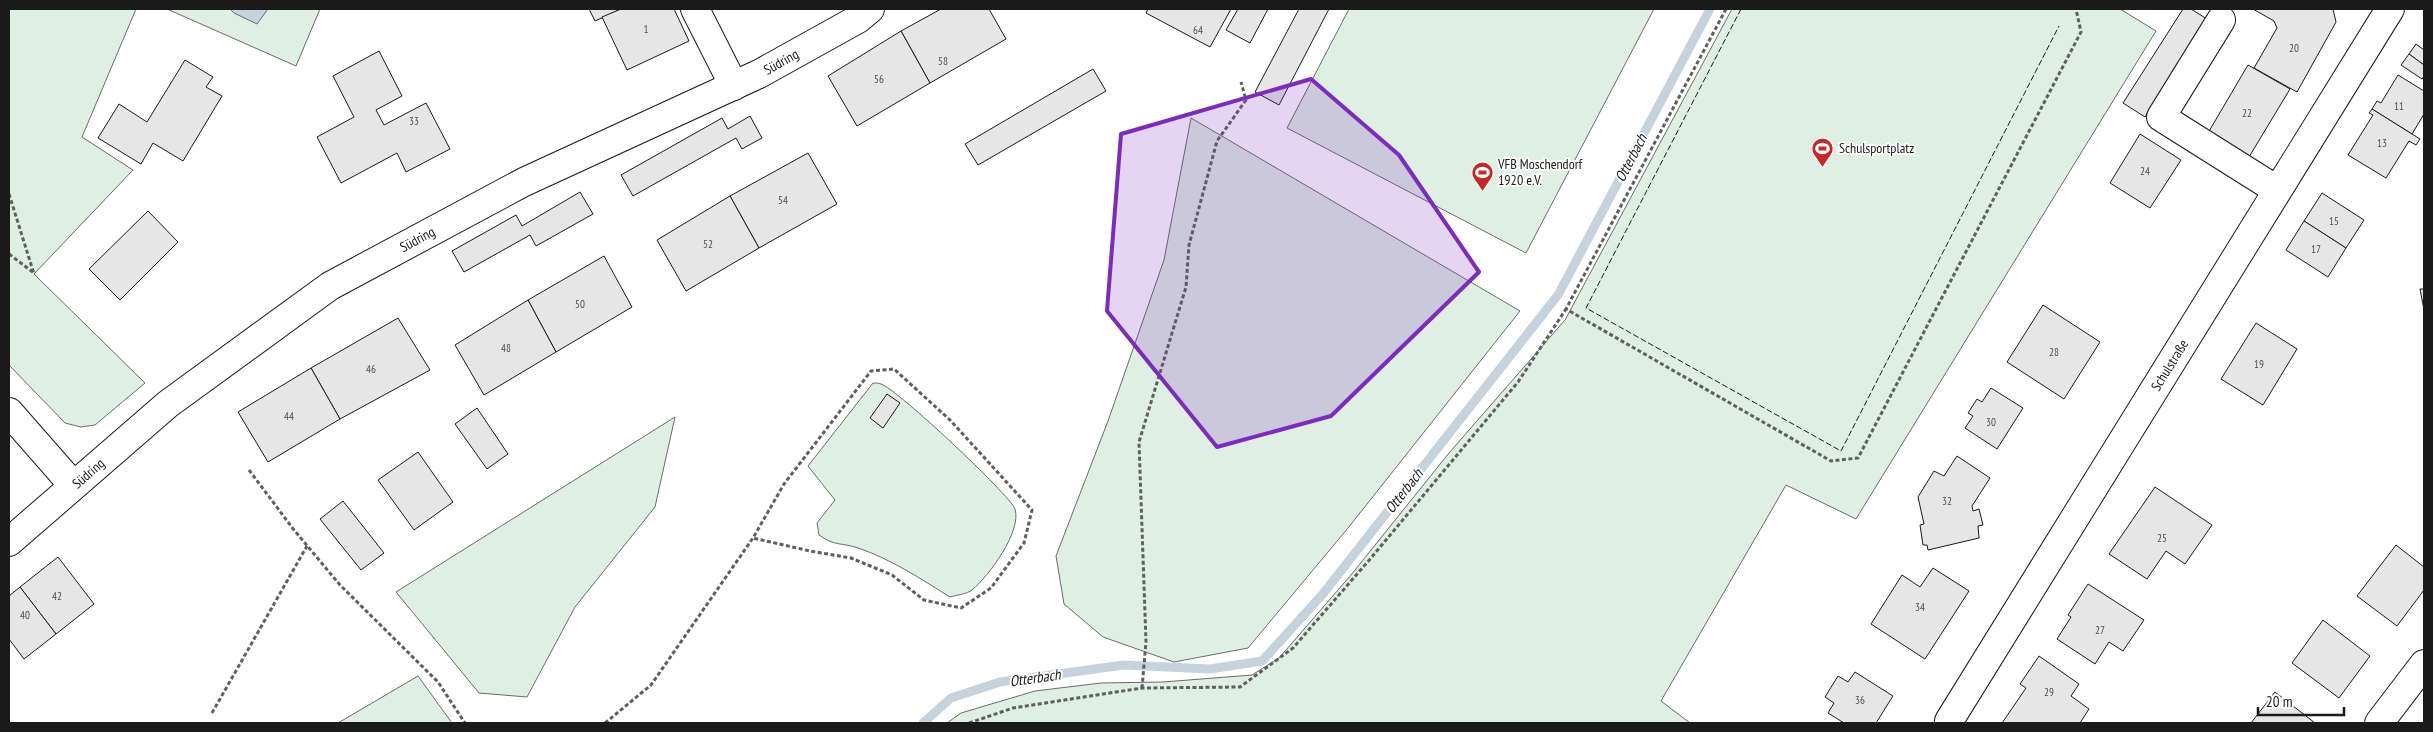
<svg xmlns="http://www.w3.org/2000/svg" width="2433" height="732" viewBox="0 0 2433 732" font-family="'PT Sans Narrow',sans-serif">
<rect width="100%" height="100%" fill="#fff"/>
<g fill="#e0efe3" stroke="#6a6a6a">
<path d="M9 9H136L82 137 133 170 34 274 145 383 95 425 81 427 65 423 9 365Z"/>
<path d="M167 9H320L296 66Z"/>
<path d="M1349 9H1654L1526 253 1287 128Z"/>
<path d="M1732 9H2120L2156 31 1856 519 1786 485 1661 701 1690 723H947L961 713 1035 691 1101 683 1163 682 1252 675 1279 658 1351 575 1449 453 1565 320Z"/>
<path d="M1191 118 1520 311 1348 528 1248 648 1174 662 1103 637 1064 604 1056 556 1108 421 1164 260Z"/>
<path d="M873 383C876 383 879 383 881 384 897 389 1010 495 1015 509 1022 531 989 576 972 590 967 594 957 595 950 597 921 579 891 559 858 548 841 542 836 547 819 535L817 523 835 500 808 466Z"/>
<path d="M675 417 655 507 575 607 527 697 479 693 396 592Z"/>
<path d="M418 676 452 723H338Z"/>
</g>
<path fill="#c6d2dc" stroke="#6a6a6a" d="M230 9H268L257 24 234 13Z"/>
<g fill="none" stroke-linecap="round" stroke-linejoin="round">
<path stroke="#c6d2dc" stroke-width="9" d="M923 723 951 698 1000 682 1124 665 1210 669 1262 661 1322 595 1558 295 1710 9"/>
</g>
<g fill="#e6e6e6" stroke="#1a1a1a">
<path d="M589 9H621L595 21Z"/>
<path d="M621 9H674L689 41 627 70 602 17Z"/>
<path d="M941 9H989L1006 39 930 83 901 31Z"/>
<path d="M1148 9H1231L1210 47 1146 13Z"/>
<path d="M1238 9H1268L1250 43 1226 30Z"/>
<path d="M1299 9H1329L1279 105 1255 92Z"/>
<path d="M2183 9H2191L2207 19 2145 117 2123 103Z"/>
<path d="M2253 9H2333L2336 22 2297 92 2254 68 2277 28 2274 21Z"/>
<path d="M901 31 930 83 857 126 828 76Z"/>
<path d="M2416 44 2424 50V65L2409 54Z"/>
<path d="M379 51 402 96 376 110 384 125 426 103 450 149 406 172 397 153 341 183 317 137 354 117 333 76Z"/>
<path d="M2409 54 2424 65V76L2422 79 2401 65Z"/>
<path d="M185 60 213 77 206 87 222 96 183 161 153 143 141 164 98 138 119 104 147 122Z"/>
<path d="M2248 65 2290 89 2246 162 2205 138Z"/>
<path d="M1093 69 1106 91 978 165 965 144Z"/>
<path d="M2398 75 2424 91V114L2412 134 2372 109 2377 101 2381 103Z"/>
<path d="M2372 109 2420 139 2416 145 2409 141 2386 178 2348 155 2373 115 2369 113Z"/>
<path d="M750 116 762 138 742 149 736 138 633 196 621 175 722 118 728 129Z"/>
<path d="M2140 134 2181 160 2150 208 2110 183Z"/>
<path d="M808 153 837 204 759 248 730 196Z"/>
<path d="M580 192 593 214 536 246 530 235 464 272 452 251 516 215 522 226Z"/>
<path d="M2322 193 2364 220 2346 248 2304 221Z"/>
<path d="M730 196 759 248 686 291 657 240Z"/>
<path d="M148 211 178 242 120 300 89 269Z"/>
<path d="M2304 221 2346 248 2328 277 2286 250Z"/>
<path d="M604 256 632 307 556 352 528 300Z"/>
<path d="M2420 289H2424V310Z"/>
<path d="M528 300 556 352 484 395 455 345Z"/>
<path d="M2043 305 2100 342 2064 399 2007 362Z"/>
<path d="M398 318 430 370 340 419 311 368Z"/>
<path d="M2256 323 2297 349 2263 405 2221 379Z"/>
<path d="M311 368 340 419 268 462 238 412Z"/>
<path d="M1991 388 2023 408 1997 449 1965 428 1973 416 1968 413 1977 399 1982 402Z"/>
<path d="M887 394 900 403 883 428 870 418Z"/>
<path d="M477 408 508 454 487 469 455 424Z"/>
<path d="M418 452 453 502 414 530 378 480Z"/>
<path d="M1957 456 1990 478 1972 506 1973 511 1979 509 1983 525 1978 526 1979 538 1928 550 1927 545H1923L1920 525 1924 524 1918 497 1934 471 1944 476Z"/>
<path d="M2155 487 2212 525 2185 564 2166 551 2147 579 2109 554Z"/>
<path d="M343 501 384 553 361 570 320 519Z"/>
<path d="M2396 545 2424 567V590L2397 626 2357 596Z"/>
<path d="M58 557 94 604 56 634 20 587Z"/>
<path d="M1933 568 1969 591 1925 659 1871 624 1902 575 1920 587Z"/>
<path d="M2088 584 2144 620 2123 651 2109 642 2095 664 2057 639 2071 617 2068 615Z"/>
<path d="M20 587 56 634 24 659 9 639V596Z"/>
<path d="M2323 620 2370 656 2339 698 2292 663Z"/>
<path d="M2039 656 2079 684 2071 696 2089 709 2080 723H2002L2026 688 2020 684Z"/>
<path d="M1855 672 1893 696 1876 723H1844L1828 713 1834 703 1825 697 1838 676 1848 682Z"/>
<path d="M2275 692 2315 723H2251Z"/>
</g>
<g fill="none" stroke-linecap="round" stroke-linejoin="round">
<defs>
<g id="minor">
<path d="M695 9 734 86"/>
<path d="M2221 20 2161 117 2277 190"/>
<path d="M9 412 73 485"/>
<path id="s1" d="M9 542 168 404 330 286 524 182 759 74 858 19 870 9"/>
<path id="s2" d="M1950 723 1949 721 2390 9"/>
<path d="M2379 723 2424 664"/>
</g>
</defs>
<use href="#minor" stroke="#1a1a1a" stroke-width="30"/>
<g stroke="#5f5f5f" stroke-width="3" stroke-dasharray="4 2.5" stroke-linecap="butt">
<path d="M1726 9 1566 309 1831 461 1858 458 2081 32 2076 9"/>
<path d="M9 194 34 274"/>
<path d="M9 254 34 273"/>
<path d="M249 470 294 530 340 585 438 682 465 723"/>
<path d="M1142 688 1146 642 1139 442 1186 287 1189 245 1217 141 1246 100 1241 82"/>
<path d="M212 713 307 546"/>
<path d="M605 723 651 685 753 538 784 484 871 371 894 369 950 420 1032 510 1024 543 991 588 961 608 924 600 892 575 851 558 810 551 753 538"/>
<path d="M969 723 1013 708 1142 688 1240 687 1293 648 1371 558 1518 382 1566 309"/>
</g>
<use href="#minor" stroke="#fff" stroke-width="28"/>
<path stroke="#1a1a1a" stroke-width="1" stroke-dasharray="6 2.5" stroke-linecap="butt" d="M1741 9 1586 308 1841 451 2059 26"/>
</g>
<path fill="#7b2cbf" fill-opacity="0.2" stroke="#7b2cbf" stroke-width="4" stroke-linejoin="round" d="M1311 79 1399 155 1479 272 1331 416 1217 447 1107 311 1121 134Z"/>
<defs>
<symbol id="stadium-pin" viewBox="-11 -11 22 30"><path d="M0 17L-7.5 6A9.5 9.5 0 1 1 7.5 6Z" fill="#c62828" stroke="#fff"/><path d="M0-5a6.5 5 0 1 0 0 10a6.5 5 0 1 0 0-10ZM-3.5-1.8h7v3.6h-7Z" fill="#fff"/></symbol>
</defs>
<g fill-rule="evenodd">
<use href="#stadium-pin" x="1810" y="136" width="25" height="34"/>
<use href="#stadium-pin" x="1470" y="160" width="25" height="34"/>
</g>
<g text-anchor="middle" stroke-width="4" stroke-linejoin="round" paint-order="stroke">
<g font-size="11" fill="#4d4d4d">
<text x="646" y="33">1</text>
<text x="1198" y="34">64</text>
<text x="2294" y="52">20</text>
<text x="943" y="65">58</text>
<text x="879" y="83">56</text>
<text x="2399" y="110">11</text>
<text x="2247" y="117">22</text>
<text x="414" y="125">33</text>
<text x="2382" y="147">13</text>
<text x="2145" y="175">24</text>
<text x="783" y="204">54</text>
<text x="2334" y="225">15</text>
<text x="708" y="248">52</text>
<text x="2316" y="253">17</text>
<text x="580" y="308">50</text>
<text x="506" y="352">48</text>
<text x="2054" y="356">28</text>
<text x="2259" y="368">19</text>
<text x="371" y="373">46</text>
<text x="289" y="420">44</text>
<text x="1991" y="426">30</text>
<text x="1947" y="505">32</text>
<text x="2162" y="542">25</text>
<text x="57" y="600">42</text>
<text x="1920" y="611">34</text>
<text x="25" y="619">40</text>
<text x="2100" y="634">27</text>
<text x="2049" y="696">29</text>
<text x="1860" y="704">36</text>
</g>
<g font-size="14" fill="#1a1a1a" stroke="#fff">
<text dy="5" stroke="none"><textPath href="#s1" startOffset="915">Südring</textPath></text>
<text dy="5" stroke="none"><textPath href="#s1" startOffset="510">Südring</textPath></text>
<text dy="5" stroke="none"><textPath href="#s2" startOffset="421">Schulstraße</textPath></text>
<text dy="5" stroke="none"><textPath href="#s1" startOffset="105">Südring</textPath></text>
</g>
<g font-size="14" fill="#1a1a1a" stroke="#fff" text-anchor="start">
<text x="1839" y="153">Schulsportplatz</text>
<text x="1498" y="169">VFB Moschendorf<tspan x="1498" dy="16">1920 e.V.</tspan></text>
</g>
<g font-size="15" font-style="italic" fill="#1a1a1a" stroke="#fff">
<text transform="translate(1631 158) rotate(-62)" y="5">Otterbach</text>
<text transform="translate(1404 491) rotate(-52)" y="5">Otterbach</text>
<text transform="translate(1035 678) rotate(-8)" y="5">Otterbach</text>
</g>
</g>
<rect width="2433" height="732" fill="none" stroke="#1a1a1a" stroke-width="20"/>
<path d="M2258 707v8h86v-8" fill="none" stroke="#1a1a1a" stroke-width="2.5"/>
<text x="2266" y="707" font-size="15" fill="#1a1a1a" stroke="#ffffff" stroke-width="4" paint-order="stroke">20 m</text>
</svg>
